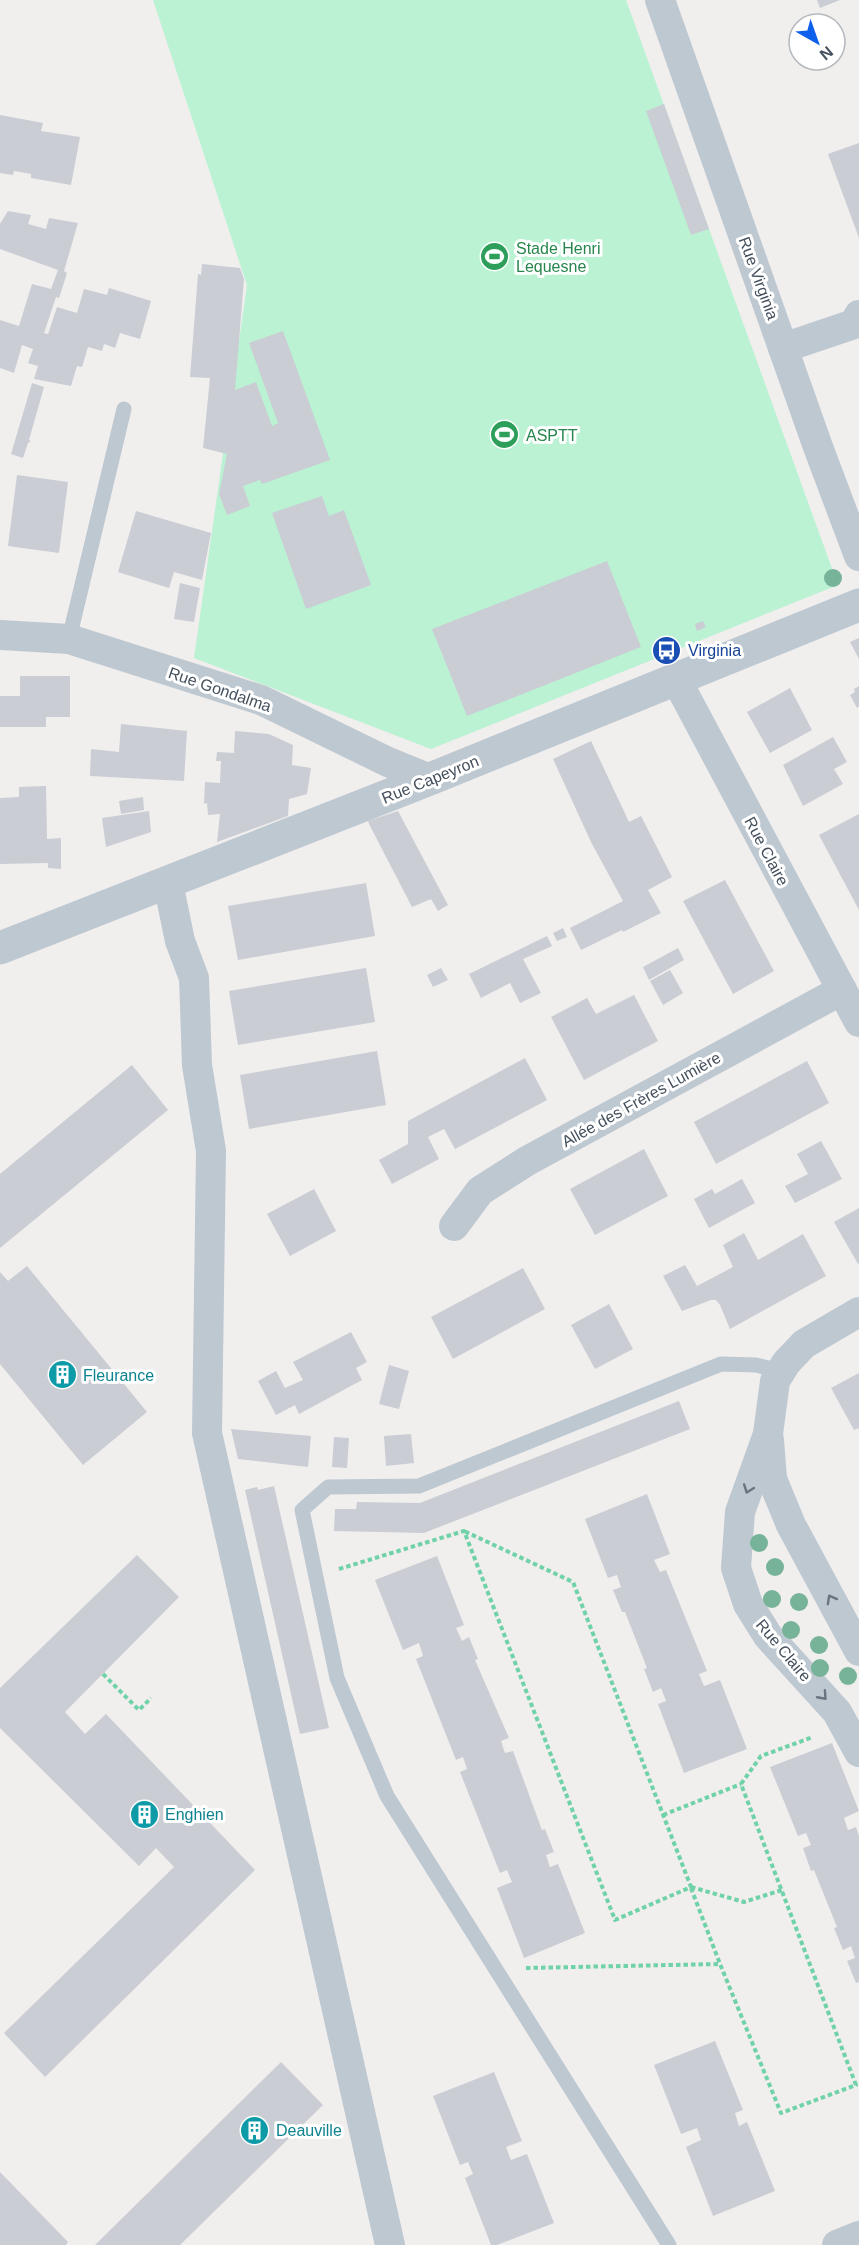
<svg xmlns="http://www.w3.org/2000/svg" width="859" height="2245" viewBox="0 0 859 2245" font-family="Arial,sans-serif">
<rect width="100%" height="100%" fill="#f1eeee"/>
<path fill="#baf2d3" d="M153 0H626L838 585 431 749 194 658 247 285Z"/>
<g fill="#cacdd4">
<path d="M817 0H840L820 8Z"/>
<path d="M664 104 709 229 691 235 646 111Z"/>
<path d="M0 115 43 123 41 131 80 137 71 185 31 178V174L14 171 13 175 0 173Z"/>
<path d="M859 143V238L828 154Z"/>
<path d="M8 211 31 215 28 224 46 229 49 218 78 223 64 271 67 273 59 298 56 297 44 333 48 334 57 307 77 313 84 289 107 295 109 288 151 301 140 339 120 333 115 348 104 344 102 351 88 347 82 367 77 366 71 386 34 379 38 366 28 363 33 349 22 345 14 373 0 368V320L19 326 32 284 51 289 58 270 0 249V224Z"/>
<path d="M202 264 240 268 244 279 235 390 256 382 272 426 278 423 249 343 283 331 330 460 262 484 260 480 243 486 250 506 227 515 219 494 227 454 203 448 210 378 190 377 198 274 201 275Z"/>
<path d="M32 383 44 387 29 440 31 441 28 443 23 458 11 454Z"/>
<path d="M17 475 68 482 59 553 8 546Z"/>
<path d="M322 496 329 516 344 510 371 585 306 609 272 513Z"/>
<path d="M136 511 211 533 202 580 174 572 169 588 118 572Z"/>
<path d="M607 561 641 647 467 716 432 629Z"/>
<path d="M180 583 200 588 194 622 174 619Z"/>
<path d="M703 621 706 627 697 631 695 624Z"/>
<path d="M859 638V659L850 642Z"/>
<path d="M20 676H70V717H46V727H0V696H20Z"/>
<path d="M859 686V706L857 708 850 695 855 692 854 689Z"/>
<path d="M790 688 812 730 770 753 747 712Z"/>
<path d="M121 724 187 731 184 781 90 776 91 749 119 752Z"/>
<path d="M235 731 269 734 293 745 292 765 311 768 307 794 289 799 288 816 217 842 220 814 208 815 207 803 204 804 205 782 220 783 221 761H216L217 752 234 753Z"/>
<path d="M833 737 847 762 834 769 843 784 803 806 783 765Z"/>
<path d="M591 741 629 822 641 816 672 877 648 890 661 913 623 932 622 930 581 950 570 928 623 901 591 842 553 759Z"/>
<path d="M46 786 47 839 61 838V869L48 868V863L0 864V798L19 797V787Z"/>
<path d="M143 797 144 810 121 814 119 801Z"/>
<path d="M149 811 151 832 106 847 102 818Z"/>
<path d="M398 811 448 905 438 911 431 899 412 907 369 824 368 821Z"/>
<path d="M859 814V910L819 835Z"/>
<path d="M725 880 774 971 733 994 683 901Z"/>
<path d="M366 883 375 936 238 960 228 906Z"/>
<path d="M563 928 567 937 557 941 553 933Z"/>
<path d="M547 936 552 946 523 959 541 993 520 1003 510 983 481 998 469 974Z"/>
<path d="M678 948 684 960 649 980 643 967Z"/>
<path d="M366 968 375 1022 238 1045 229 991Z"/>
<path d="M441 968 448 980 433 987 427 975Z"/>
<path d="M670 970 683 993 663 1005 650 981Z"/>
<path d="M634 995 658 1041 584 1080 551 1017 587 998 596 1014Z"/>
<path d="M377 1051 386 1105 249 1129 240 1075Z"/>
<path d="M525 1058 547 1100 455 1149 444 1129 428 1137 439 1159 392 1184 379 1160 408 1144V1121Z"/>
<path d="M807 1061 829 1103 716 1164 694 1122Z"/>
<path d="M132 1065 168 1110 0 1248V1174Z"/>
<path d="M821 1141 842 1179 795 1203 785 1186 808 1174 797 1154Z"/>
<path d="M644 1149 668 1196 595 1235 570 1189Z"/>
<path d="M742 1179 755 1203 709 1228 694 1199 712 1189 715 1194Z"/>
<path d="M314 1189 336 1231 290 1256 267 1214Z"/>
<path d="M859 1208V1263L858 1264 834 1222Z"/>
<path d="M744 1233 758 1260 803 1234 826 1276 730 1329 720 1305 716 1300H711L682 1311 663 1276 685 1265 697 1286 733 1267 723 1245Z"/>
<path d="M27 1266 147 1412 83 1465 0 1364V1272L8 1281Z"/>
<path d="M523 1268 545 1309 453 1359 431 1317Z"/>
<path d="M609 1304 633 1349 595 1369 571 1325Z"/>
<path d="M351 1332 367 1362 356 1368 362 1380 299 1414 295 1405 276 1415 258 1381 276 1371 285 1388 303 1380 293 1362Z"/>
<path d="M389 1365 409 1371 399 1409 379 1404Z"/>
<path d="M859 1373V1428L854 1430 831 1388Z"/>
<path d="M679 1401 690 1429 424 1533 334 1531 335 1509H356L357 1502 420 1503Z"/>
<path d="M231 1429 311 1436 308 1467 238 1459Z"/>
<path d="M411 1434 414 1463 386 1466 384 1436Z"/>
<path d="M334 1437 349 1438 347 1468 332 1467Z"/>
<path d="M274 1486 329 1728 300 1734 245 1490 257 1487 258 1490Z"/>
<path d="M647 1494 670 1554 654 1560 660 1572 666 1570 707 1671 699 1674 704 1686 720 1680 747 1749 684 1773 658 1704 666 1701 661 1688 653 1692 644 1669 647 1668 625 1612H622L613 1590 621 1587 617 1575 608 1578 585 1519Z"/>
<path d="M137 1555 179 1597 65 1712 85 1734 106 1714 255 1870 45 2077 4 2033 174 1867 156 1848 139 1866 0 1728V1688Z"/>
<path d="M437 1556 464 1625 456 1628 462 1641 469 1637 478 1659 475 1660 509 1738 501 1741 505 1753 513 1751 542 1830 545 1829 554 1852 546 1855 550 1867 558 1864 585 1933 524 1958 497 1888 512 1882 507 1870 500 1873 460 1772 467 1769 463 1757 456 1760 416 1659 423 1656 419 1643 403 1650 375 1580Z"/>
<path d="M832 1743 859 1811 844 1818 848 1830 856 1827 859 1836V1982L856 1983 847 1961 855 1958 851 1946 843 1950 834 1928 837 1927 814 1870 811 1871 803 1848 811 1845 806 1833 798 1836 770 1767Z"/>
<path d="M715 2041 743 2110 735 2113 739 2126 747 2122 775 2191 713 2216 686 2147 701 2140 697 2128 681 2134 654 2065Z"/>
<path d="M281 2062 323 2105 180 2245H95Z"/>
<path d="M494 2072 522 2141 506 2147 511 2160 527 2154 554 2223 497 2245H491L465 2178 473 2174 468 2162 460 2165 433 2096Z"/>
<path d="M0 2172 68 2242 66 2245H0Z"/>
</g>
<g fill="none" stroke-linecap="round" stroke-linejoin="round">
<g stroke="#70d2a8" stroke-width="4" stroke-dasharray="4.5 3" stroke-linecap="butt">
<path d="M339 1569 464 1531 615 1920 691 1887 573 1582 464 1531"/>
<path d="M103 1674 139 1710 151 1698"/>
<path d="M663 1815 741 1784"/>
<path d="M691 1887 744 1902 782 1890"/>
<path d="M691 1888 720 1964"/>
<path d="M526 1968 720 1964 781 2113 856 2085 741 1784 761 1756 813 1737"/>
</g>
<g stroke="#bec8d1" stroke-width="15">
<path d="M69 639 124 409"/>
<path d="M669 2245 387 1796 337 1678 302 1510 328 1487 419 1486 721 1364 756 1365 781 1371"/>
</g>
<g stroke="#bec8d1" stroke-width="30">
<path d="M660 0 818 447 859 556"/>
<path d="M783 348 854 324 859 315"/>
<path d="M0 635 69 639 261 700 388 762 430 779"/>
<path d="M676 679 859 1022"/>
<path d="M168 883 180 941 194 978 197 1065 211 1151 207 1433 390 2245"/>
<path d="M454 1226 480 1191 527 1161 842 990"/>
<path d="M859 1312 804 1344 786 1363 775 1381 768 1434 740 1512 736 1568 748 1604 768 1636 837 1712 859 1752"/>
<path d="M769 1440 772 1479 791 1525 859 1651"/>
<path d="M837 2245 859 2236"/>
</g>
<path stroke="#bec8d1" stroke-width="33" d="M0 948 430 779 859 605"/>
</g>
<g fill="#76b398">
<circle cx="833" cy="578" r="9"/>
<circle cx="759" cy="1543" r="9"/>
<circle cx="775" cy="1567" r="9"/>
<circle cx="772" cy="1599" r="9"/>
<circle cx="799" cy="1602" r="9"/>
<circle cx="791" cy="1630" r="9"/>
<circle cx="819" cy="1645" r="9"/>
<circle cx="820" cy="1668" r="9"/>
<circle cx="848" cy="1676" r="9"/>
</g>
<defs><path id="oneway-chevron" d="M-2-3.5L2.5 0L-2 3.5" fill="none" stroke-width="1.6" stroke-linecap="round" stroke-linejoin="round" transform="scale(1.5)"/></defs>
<g stroke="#697480">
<use href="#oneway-chevron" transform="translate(748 1489) rotate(110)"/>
<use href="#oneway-chevron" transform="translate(831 1599) rotate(-119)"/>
<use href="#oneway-chevron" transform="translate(823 1696) rotate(48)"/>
</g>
<defs>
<symbol id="stadium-disc" viewBox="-11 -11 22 22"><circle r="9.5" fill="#2e9e5b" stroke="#fff"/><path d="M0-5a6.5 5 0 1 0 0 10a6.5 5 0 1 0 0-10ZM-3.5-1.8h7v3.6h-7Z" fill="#fff"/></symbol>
<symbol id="bus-disc" viewBox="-11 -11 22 22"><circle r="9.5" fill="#1a4fb4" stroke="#fff"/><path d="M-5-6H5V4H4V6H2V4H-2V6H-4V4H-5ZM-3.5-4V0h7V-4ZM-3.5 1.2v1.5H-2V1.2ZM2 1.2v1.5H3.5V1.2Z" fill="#fff"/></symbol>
<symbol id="building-disc" viewBox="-11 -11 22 22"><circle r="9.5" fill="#0f9aa8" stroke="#fff"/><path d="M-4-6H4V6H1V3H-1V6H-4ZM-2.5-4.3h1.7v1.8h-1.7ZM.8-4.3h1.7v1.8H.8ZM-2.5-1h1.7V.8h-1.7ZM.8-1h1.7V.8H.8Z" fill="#fff"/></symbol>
</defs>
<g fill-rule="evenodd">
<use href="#stadium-disc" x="478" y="240" width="33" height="33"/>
<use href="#stadium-disc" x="488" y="418" width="33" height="33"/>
<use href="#bus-disc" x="650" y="634" width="33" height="33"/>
<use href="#building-disc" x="46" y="1358" width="33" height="33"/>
<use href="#building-disc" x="128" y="1798" width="33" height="33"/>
<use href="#building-disc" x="238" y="2114" width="33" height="33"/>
</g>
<g text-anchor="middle" stroke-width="6" stroke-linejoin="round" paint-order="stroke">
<g font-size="16" fill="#27864d" stroke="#fff" text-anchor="start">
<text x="516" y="254">Stade Henri<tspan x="516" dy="18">Lequesne</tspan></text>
<text x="526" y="441">ASPTT</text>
</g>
<g font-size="16" fill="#45505d" stroke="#fff">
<text transform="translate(759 278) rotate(70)" y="6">Rue Virginia</text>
<text transform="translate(220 689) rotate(19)" y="6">Rue Gondalma</text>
<text transform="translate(430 779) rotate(-22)" y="6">Rue Capeyron</text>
<text transform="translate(767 851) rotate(62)" y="6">Rue Claire</text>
<text transform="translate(641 1099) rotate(-29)" y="6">Allée des Frères Lumière</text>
<text transform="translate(784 1650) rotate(50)" y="6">Rue Claire</text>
</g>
<g font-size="16" fill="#164399" stroke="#fff" text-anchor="start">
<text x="688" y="656">Virginia</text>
</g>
<g font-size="16" fill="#0d838f" stroke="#fff" text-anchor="start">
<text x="83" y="1381">Fleurance</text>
<text x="165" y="1820">Enghien</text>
<text x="276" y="2136">Deauville</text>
</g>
</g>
<g transform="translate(817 42) rotate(140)"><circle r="28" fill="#ffffff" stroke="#b5b9be" stroke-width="1.5"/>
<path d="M0-4.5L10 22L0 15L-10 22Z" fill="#0e5feb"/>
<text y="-9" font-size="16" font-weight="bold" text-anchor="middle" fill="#45505d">N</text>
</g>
</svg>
